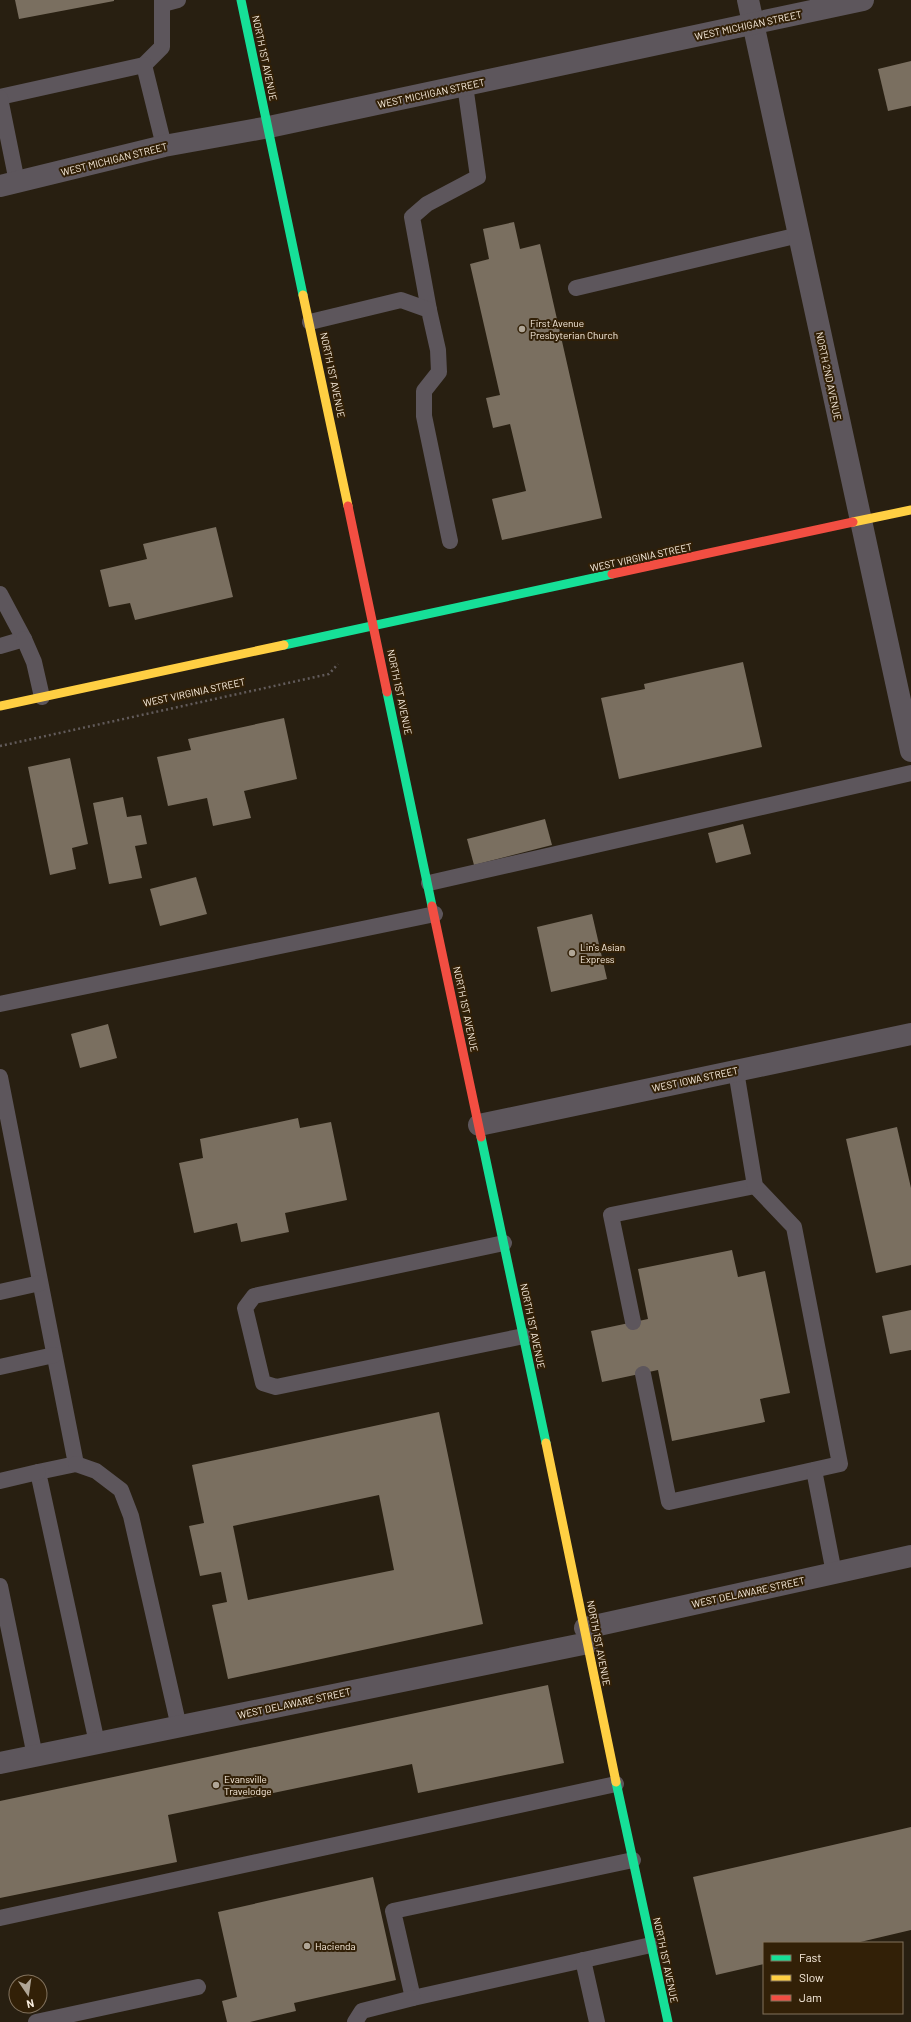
<svg xmlns="http://www.w3.org/2000/svg" width="911" height="2022" viewBox="0 0 911 2022" font-family="Barlow,sans-serif">
<rect width="100%" height="100%" fill="#281f11"/>
<g fill="#7a6f60" fill-rule="evenodd">
<path d="M15 0H114V1L19 19Z"/>
<path d="M911 61V106L888 111 878 69Z"/>
<path d="M514 222 520 249 540 244 602 518 502 540 492 499 526 491 510 424 493 428 486 398 500 395 470 264 489 259 483 229Z"/>
<path d="M216 527 233 597 135 620 130 603 109 607 100 570 147 559 143 544Z"/>
<path d="M743 662 762 747 619 779 601 698 645 689 644 684Z"/>
<path d="M284 718 297 779 244 791 251 818 213 826 207 798 168 806 157 757 191 750 188 739Z"/>
<path d="M70 758 88 844 72 848 76 869 50 875 28 767Z"/>
<path d="M123 797 127 817 141 815 147 844 135 846 142 878 109 884 93 803Z"/>
<path d="M545 819 552 845 474 865 467 839Z"/>
<path d="M743 824 751 854 716 863 708 833Z"/>
<path d="M196 877 207 914 160 926 150 889Z"/>
<path d="M592 914 607 979 551 992 537 927Z"/>
<path d="M108 1024 117 1058 80 1068 71 1034Z"/>
<path d="M298 1118 300 1128 331 1122 347 1200 285 1213 289 1232 241 1242 237 1223 194 1233 179 1163 203 1158 200 1139Z"/>
<path d="M897 1127 911 1188V1265L876 1273 846 1139Z"/>
<path d="M732 1250 738 1277 765 1271 790 1393 760 1399 765 1422 672 1441 658 1370 602 1382 591 1331 648 1319 638 1269Z"/>
<path d="M911 1310V1350L890 1354 882 1316Z"/>
<path d="M439 1412 483 1624 228 1679 212 1605 227 1602 221 1572 200 1576 189 1526 204 1523 192 1465ZM379 1495 394 1570 248 1600 233 1526Z"/>
<path d="M548 1685 564 1763 418 1793 412 1764 168 1815 177 1862 0 1898V1801Z"/>
<path d="M911 1827V1930L856 1943H764V1964L716 1975 693 1877Z"/>
<path d="M373 1877 396 1980 294 2003 296 2011 250 2022H227L222 2001 237 1997 218 1912Z"/>
</g>
<g fill="none" stroke-linecap="round" stroke-linejoin="round">
<path stroke="#625b5b" stroke-width="2.5" stroke-dasharray="2 3" stroke-linecap="butt" d="M0 746 329 674 338 664"/>
<g stroke="#5d565c" stroke-width="16">
<path d="M163 4 178 0"/>
<path d="M144 65 162 47V0"/>
<path d="M0 97 144 65 164 146"/>
<path d="M0 98 17 182"/>
<path d="M576 288 799 235"/>
<path d="M429 310 412 217 427 204 478 177 465 85"/>
<path d="M310 322 401 300 429 310 438 350 439 372 424 391V416L450 541"/>
<path d="M0 594 24 639 0 646"/>
<path d="M24 639 34 662 42 697"/>
<path d="M429 883 911 773"/>
<path d="M0 1004 435 914"/>
<path d="M0 1077 76 1464 38 1472 97 1743"/>
<path d="M504 1243 254 1296 245 1308 263 1383 276 1387 524 1336"/>
<path d="M0 1292 40 1283"/>
<path d="M633 1322 611 1215 755 1186"/>
<path d="M0 1367 54 1355"/>
<path d="M643 1374 669 1502 840 1464 794 1227 755 1186 736 1071"/>
<path d="M76 1464 96 1471 121 1490 131 1516 179 1727"/>
<path d="M814 1470 834 1573"/>
<path d="M0 1481 38 1472"/>
<path d="M0 1586 35 1756"/>
<path d="M633 1860 393 1911 413 1998 651 1945"/>
<path d="M0 1918 616 1784"/>
<path d="M583 1960 597 2022"/>
<path d="M36 2022 198 1987"/>
<path d="M355 2022 362 2011 413 1998"/>
</g>
<g stroke="#5d565c" stroke-width="22">
<path d="M748 0 911 751"/>
<path d="M0 186 164 146 269 127 863 0"/>
<path d="M479 1125 911 1034"/>
<path d="M585 1628 911 1556"/>
<path d="M0 1763 588 1643"/>
</g>
<g stroke="#16e098" stroke-width="9">
<path d="M241 0 303 295"/>
<path d="M284 645 612 574"/>
<path d="M387 692 432 906"/>
<path d="M481 1137 546 1443"/>
<path d="M616 1782 668 2022"/>
</g>
<g stroke="#ffcf43" stroke-width="9">
<path d="M303 295 348 506"/>
<path d="M853 522 911 510"/>
<path d="M0 706 284 645"/>
<path d="M546 1443 616 1782"/>
</g>
<g stroke="#f24e42" stroke-width="9">
<path d="M348 506 387 692"/>
<path d="M612 574 853 522"/>
<path d="M432 906 481 1137"/>
</g>
</g>
<g fill="#b0a697" stroke="#322007" stroke-width="1.5">
<circle cx="522" cy="329" r="4"/>
<circle cx="572" cy="953" r="4"/>
<circle cx="216" cy="1785" r="4"/>
<circle cx="307" cy="1946" r="4"/>
</g>
<g text-anchor="middle" stroke-width="4" stroke-linejoin="round" paint-order="stroke">
<g font-size="10" fill="#faeedf" stroke="#322007">
<text transform="translate(748 25) rotate(-12)" y="4">WEST MICHIGAN STREET</text>
<text transform="translate(265 58) rotate(78)" y="4">NORTH 1ST AVENUE</text>
<text transform="translate(431 93) rotate(-12)" y="4">WEST MICHIGAN STREET</text>
<text transform="translate(114 159) rotate(-14)" y="4">WEST MICHIGAN STREET</text>
<text transform="translate(333 375) rotate(78)" y="4">NORTH 1ST AVENUE</text>
<text transform="translate(829 376) rotate(78)" y="4">NORTH 2ND AVENUE</text>
<text transform="translate(641 557) rotate(-12)" y="4">WEST VIRGINIA STREET</text>
<text transform="translate(194 692) rotate(-12)" y="4">WEST VIRGINIA STREET</text>
<text transform="translate(400 692) rotate(78)" y="4">NORTH 1ST AVENUE</text>
<text transform="translate(466 1009) rotate(78)" y="4">NORTH 1ST AVENUE</text>
<text transform="translate(695 1079) rotate(-12)" y="4">WEST IOWA STREET</text>
<text transform="translate(533 1326) rotate(78)" y="4">NORTH 1ST AVENUE</text>
<text transform="translate(748 1592) rotate(-12)" y="4">WEST DELAWARE STREET</text>
<text transform="translate(599 1643) rotate(79)" y="4">NORTH 1ST AVENUE</text>
<text transform="translate(294 1703) rotate(-12)" y="4">WEST DELAWARE STREET</text>
<text transform="translate(666 1960) rotate(78)" y="4">NORTH 1ST AVENUE</text>
</g>
<g font-size="10" fill="#faeedf" stroke="#322007" text-anchor="start">
<text x="530" y="327">First Avenue<tspan x="530" dy="12">Presbyterian Church</tspan></text>
<text x="580" y="951">Lin's Asian<tspan x="580" dy="12">Express</tspan></text>
<text x="224" y="1783">Evansville<tspan x="224" dy="12">Travelodge</tspan></text>
<text x="315" y="1950">Hacienda</text>
</g>
</g>
<rect x="763" y="1942" width="140" height="72" fill="#322007" stroke="#82725d"/>
<rect x="771" y="1955" width="20" height="6" fill="#16e098" stroke="#82725d"/>
<text x="799" y="1962" font-size="12" fill="#faeedf">Fast</text>
<rect x="771" y="1975" width="20" height="6" fill="#ffcf43" stroke="#82725d"/>
<text x="799" y="1982" font-size="12" fill="#faeedf">Slow</text>
<rect x="771" y="1995" width="20" height="6" fill="#f24e42" stroke="#82725d"/>
<text x="799" y="2002" font-size="12" fill="#faeedf">Jam</text>
<g transform="translate(28 1994) rotate(167)"><circle r="19" fill="#322007" stroke="#82725d"/>
<path d="M0-3L7 15L0 10L-7 15Z" fill="#b0a697"/>
<text y="-6" font-size="11" font-weight="bold" text-anchor="middle" fill="#faeedf">N</text>
</g>
</svg>
